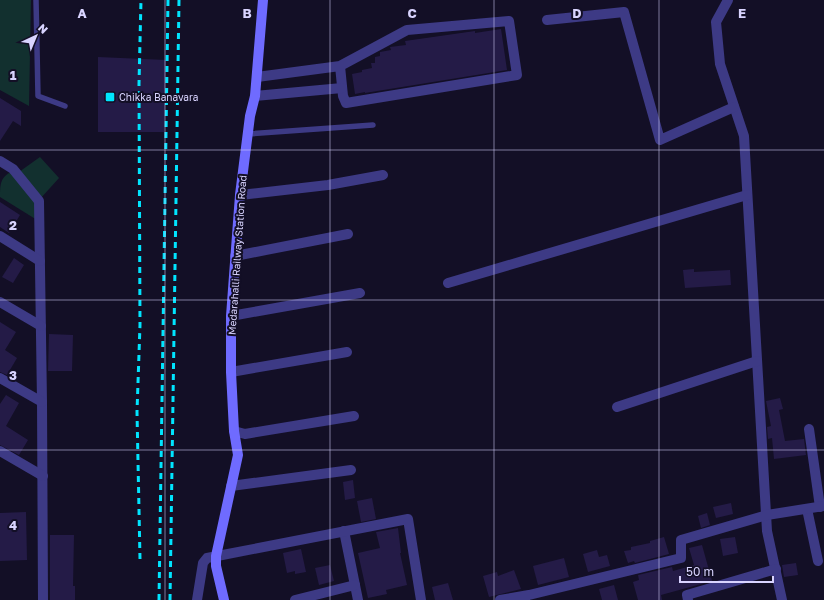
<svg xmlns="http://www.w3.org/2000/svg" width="824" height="600" viewBox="0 0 824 600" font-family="'Golos Text',sans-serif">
<rect width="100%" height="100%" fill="#130f26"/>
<g fill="#12302f">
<path d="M0 0H31L29 106 0 90Z"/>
<path d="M40 157 59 178 40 199 19 172Z"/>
<path d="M13 171 36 202 37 220 0 197C0 184 0 177 13 171Z"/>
</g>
<g fill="#241b47">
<path d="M501 29 507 70 365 93V92L355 94 352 74 362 72V70L372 68 371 63H375V57L380 56V52L391 50 390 47 406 45 405 41 475 31V33Z"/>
<path d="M98 57 166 60 164 132H98Z"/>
<path d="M0 98 21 111V126L13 121 0 141Z"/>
<path d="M0 202 20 215 9 233 0 227Z"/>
<path d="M14 258 24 265 13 283 2 277Z"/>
<path d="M694 269V272L730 270 731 285 685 288 683 270Z"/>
<path d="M0 322 16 332 5 350 17 358 7 375 0 372Z"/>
<path d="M49 334 73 335 72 371H48Z"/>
<path d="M6 395 19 403 6 426 28 440 19 455 0 445V404Z"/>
<path d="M780 398 783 409 779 410 785 441 804 439 806 455 774 459 772 438 768 439 767 427 771 426 766 401Z"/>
<path d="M353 480 355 498 345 500 343 482Z"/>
<path d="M372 498 376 519 361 522 357 501Z"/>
<path d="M731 503 733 514 716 518 713 507Z"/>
<path d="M26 512 27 560 0 561V513Z"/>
<path d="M707 513 710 525 701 528 698 516Z"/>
<path d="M398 528 401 553H400L407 585 386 590 387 594 368 598 358 553 380 548 376 532Z"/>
<path d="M50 535H74L73 586H75V600H50Z"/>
<path d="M664 537 669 554 635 563 634 561 628 563 624 551 631 550V547L650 543V541Z"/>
<path d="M735 537 738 553 723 556 720 539Z"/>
<path d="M702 545 712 581 661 595 662 600H638L633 582 639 580 638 575 672 567 673 571 694 565 689 548Z"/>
<path d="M301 549 306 572 295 574V571L287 573 283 553Z"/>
<path d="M597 550 599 557 607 555 610 566 588 572 583 554Z"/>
<path d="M564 558 569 577 538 585 533 566Z"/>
<path d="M796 563 798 575 784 577 782 565Z"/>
<path d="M330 565 334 581 319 585 315 568Z"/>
<path d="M514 570 521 589 489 597 483 576 497 572 498 576Z"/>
<path d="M448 583 453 600H435L432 587Z"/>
<path d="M614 585 618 600H602L599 589Z"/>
</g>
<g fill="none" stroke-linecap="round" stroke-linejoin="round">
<g stroke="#3d3a85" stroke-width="5.5">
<path d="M36 0 38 96 65 106"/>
<path d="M248 134 373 125"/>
</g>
<g stroke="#3d3a85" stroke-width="10">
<path d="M728 0 716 22 720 64 744 136 767 531 782 600"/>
<path d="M547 20 624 12 660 140 734 107"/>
<path d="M257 77 340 66 407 30 509 21 517 75 346 103 343 96 340 66"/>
<path d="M255 96 342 88"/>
<path d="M0 161 13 169 39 201 42 402 43 600"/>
<path d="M240 195 328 185 383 175"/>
<path d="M0 236 40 261"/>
<path d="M235 256 348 234"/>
<path d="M448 283 747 195"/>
<path d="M0 302 41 326"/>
<path d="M231 316 360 293"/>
<path d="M231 372 347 352"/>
<path d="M0 378 42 402"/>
<path d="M617 407 757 361"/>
<path d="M809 429 820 507"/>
<path d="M234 431 245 434 354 416"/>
<path d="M0 451 43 476"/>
<path d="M231 486 351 470"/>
<path d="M807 509 818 561"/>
<path d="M344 531 358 600"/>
<path d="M197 600 203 563 207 558 408 519 421 600"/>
<path d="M295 600 355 585"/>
<path d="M500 600 529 595 681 558V540L767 515 824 506"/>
<path d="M688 600 687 595 776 569"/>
</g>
<path stroke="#6f6bff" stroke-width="10" d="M224 600 216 566V556L238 455 234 431 231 372V316L240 195 250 116 255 96 263 0"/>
<g stroke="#00e5ff" stroke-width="3" stroke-dasharray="6 5" stroke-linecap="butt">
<path d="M140 559 137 412 140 325 139 84 141 0"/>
<path d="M159 600 168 0"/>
<path d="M170 600 179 0"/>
</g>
</g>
<path fill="none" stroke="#d9d4ff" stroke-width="1" stroke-opacity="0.55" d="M165 0V600M330 0V600M494 0V600M659 0V600M0 150H824M0 300H824M0 450H824"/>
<rect fill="#00e5ff" stroke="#130f26" stroke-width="1.5" x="105" y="92" width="10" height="10" rx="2"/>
<g text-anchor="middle" stroke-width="4" stroke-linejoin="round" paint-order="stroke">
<g font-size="10" fill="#d9d4ff" stroke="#130f26" text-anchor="start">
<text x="119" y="101">Chikka Banavara</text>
</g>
<g font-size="10" fill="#d9d4ff" stroke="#130f26">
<text transform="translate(237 255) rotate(-86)" y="4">Medarahalli Railway Station Road</text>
</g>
</g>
<g font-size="13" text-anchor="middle" font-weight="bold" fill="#d9d4ff" stroke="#130f26" stroke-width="4" stroke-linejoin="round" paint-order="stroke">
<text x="82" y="18">A</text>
<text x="247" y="18">B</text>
<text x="412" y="18">C</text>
<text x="577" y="18">D</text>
<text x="742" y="18">E</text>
<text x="13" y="80">1</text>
<text x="13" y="230">2</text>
<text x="13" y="380">3</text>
<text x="13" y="530">4</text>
</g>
<g transform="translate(36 36) rotate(44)" stroke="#130f26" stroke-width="3" paint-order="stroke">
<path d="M0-3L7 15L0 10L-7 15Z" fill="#d9d4ff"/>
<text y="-6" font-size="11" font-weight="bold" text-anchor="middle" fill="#d9d4ff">N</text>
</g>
<path d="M680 576v6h93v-6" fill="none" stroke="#d9d4ff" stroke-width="2"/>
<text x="686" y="576" font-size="12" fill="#d9d4ff" stroke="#130f26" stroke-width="3" paint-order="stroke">50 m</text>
</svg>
